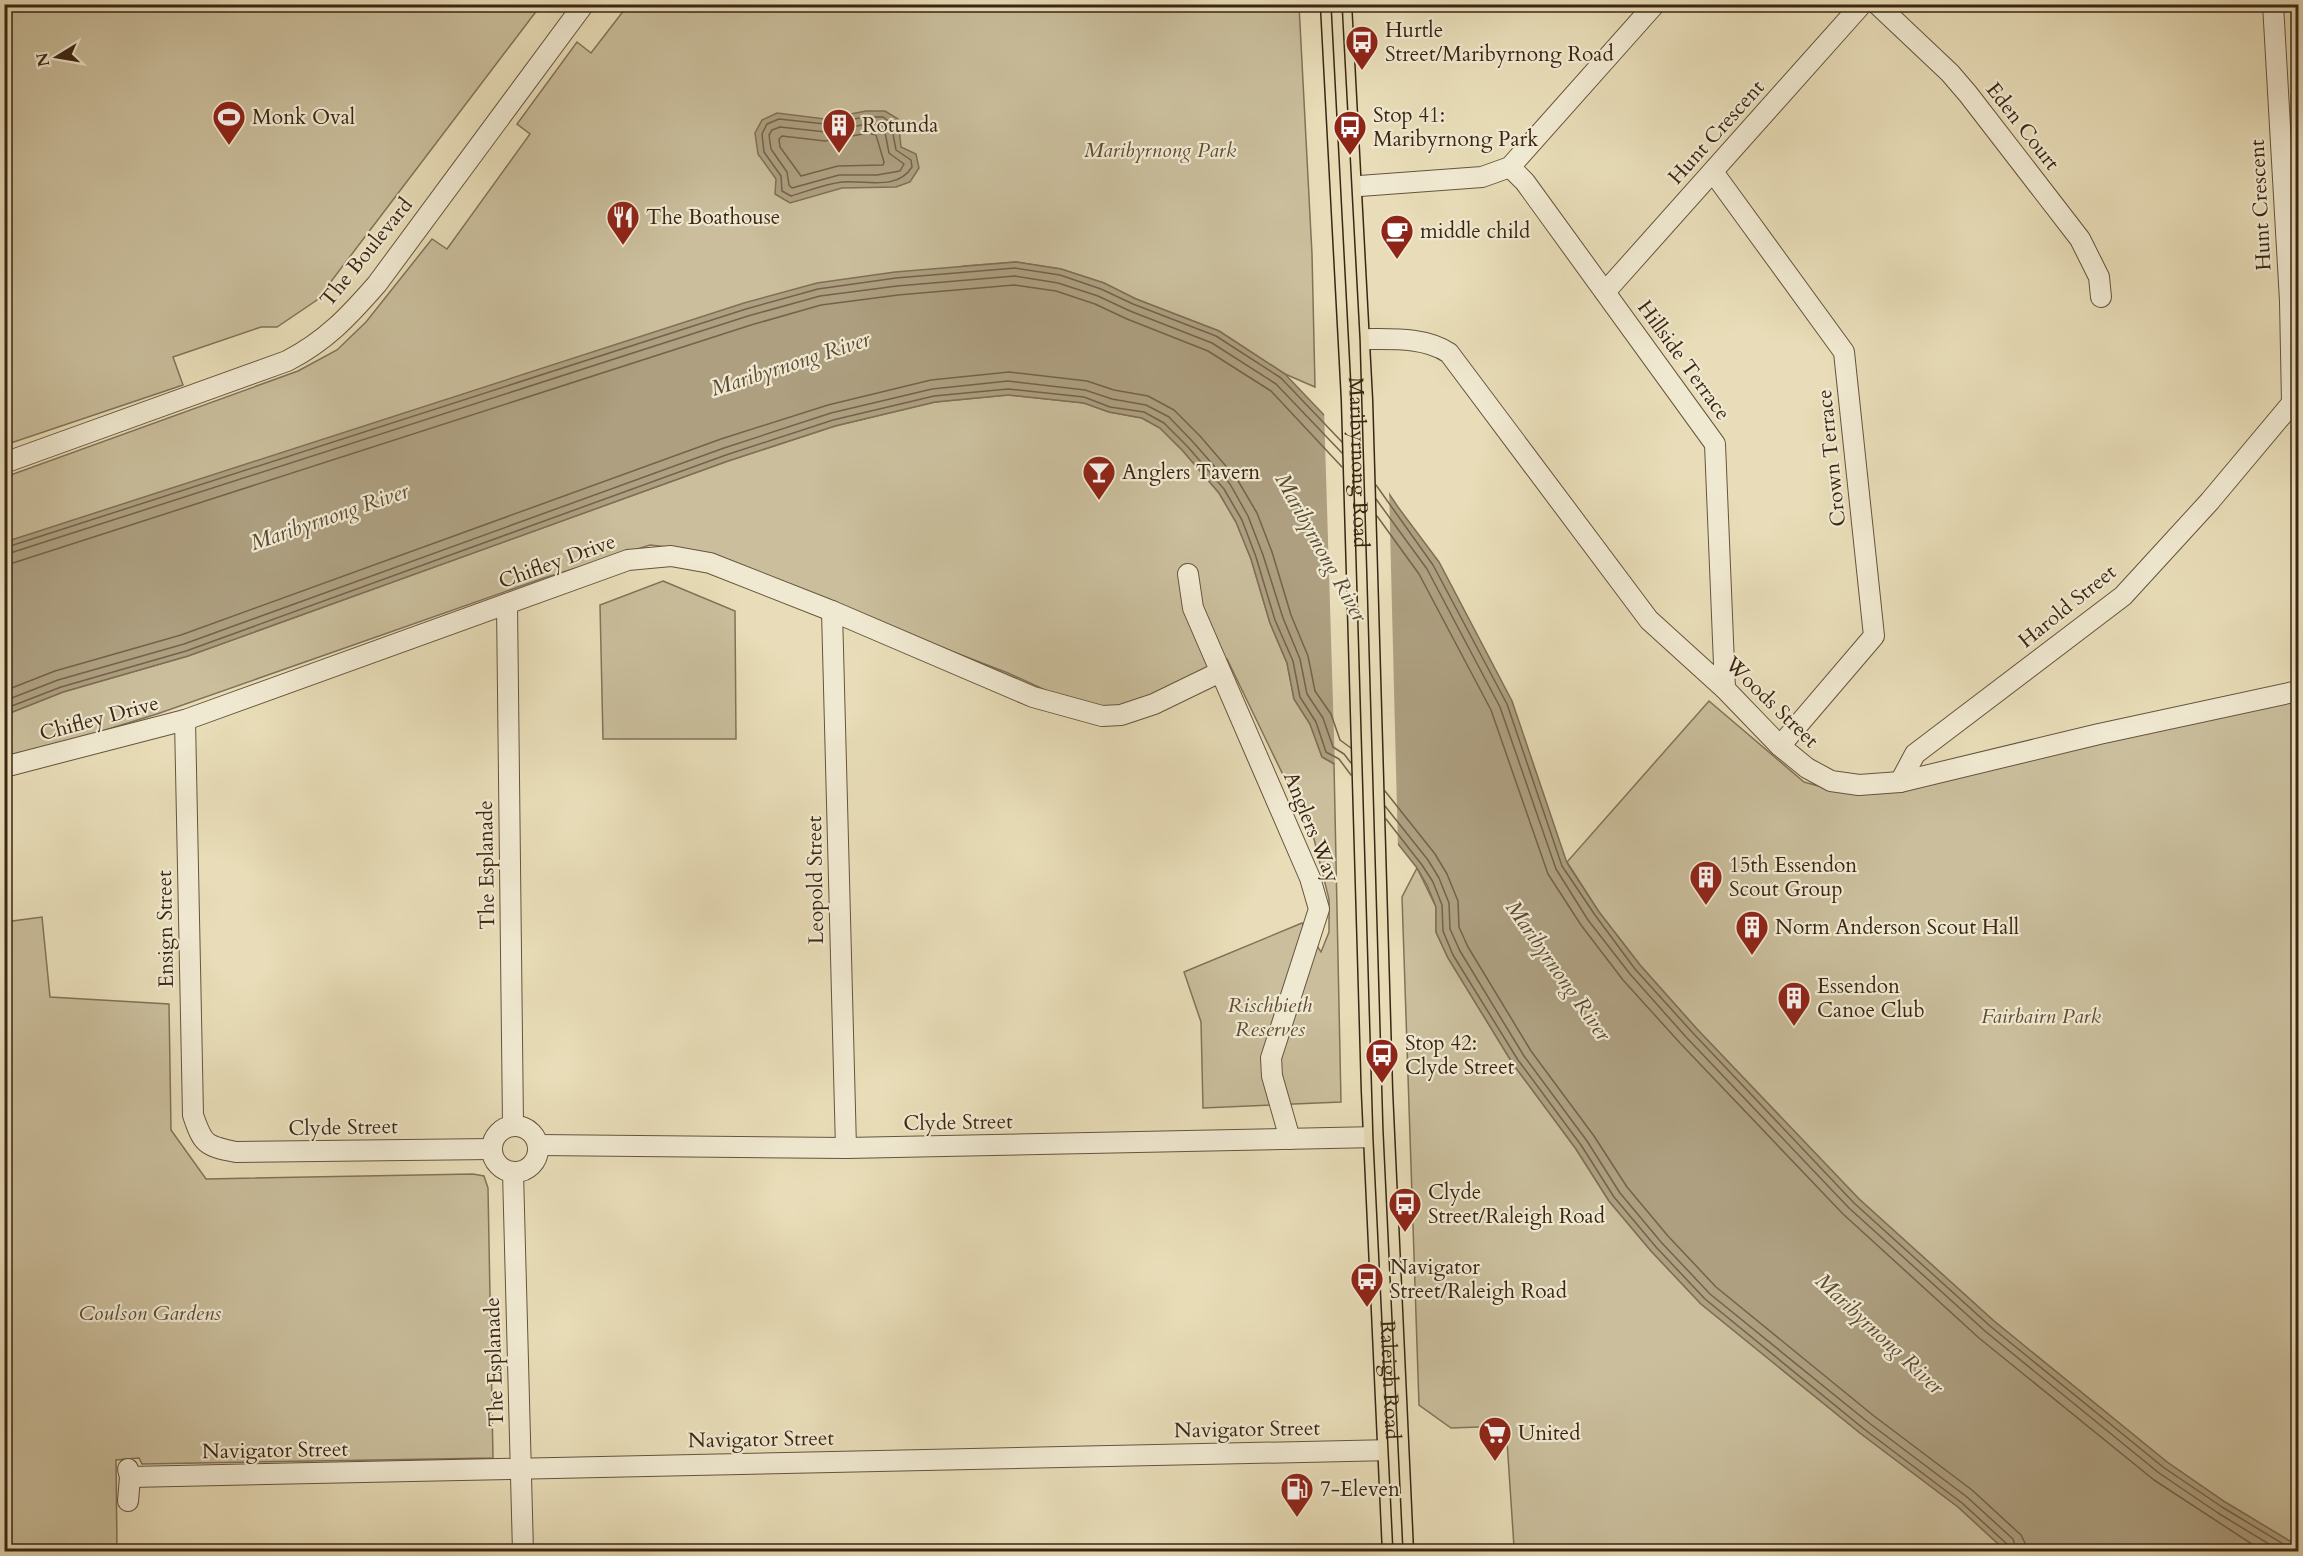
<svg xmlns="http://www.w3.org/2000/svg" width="2303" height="1556" viewBox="0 0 2303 1556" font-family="Cardo,serif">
<rect width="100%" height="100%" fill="#e8ddb8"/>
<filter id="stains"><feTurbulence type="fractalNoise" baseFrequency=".00333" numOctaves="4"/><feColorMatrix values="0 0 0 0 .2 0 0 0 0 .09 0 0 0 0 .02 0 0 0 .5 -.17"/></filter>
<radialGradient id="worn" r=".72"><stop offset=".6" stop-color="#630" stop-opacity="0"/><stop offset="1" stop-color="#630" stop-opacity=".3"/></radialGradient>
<g fill="#cabe9c" stroke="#827258" stroke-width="1.5">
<path d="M4 5 5 4 541 5 317 300 277 327H261L173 357 183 385 5 445Z"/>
<path d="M628 5H1299L1312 254 1315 387 1285 374 1219 331 1136 299 1104 283 1061 269 1016 262 964 266 5 542V477L298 371 337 350 366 322 432 239 447 249 530 134 517 124 577 42 591 53Z"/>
<path d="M1008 395 1084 403 1109 412 1142 418 1160 428 1183 451 1219 493 1236 522 1251 559 1270 623 1287 663 1294 699 1310 724 1322 757 1334 764 1341 1102 1203 1108 1201 1022 1184 972 1302 923 1321 952 1329 932V899L1314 839 1227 659 1132 704 1106 707 1067 700 1008 673 686 549 650 545 544 578 157 714 5 761V715L63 692 188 656 728 461 835 426 935 402Z"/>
<path d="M663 581 735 611 736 739H603L600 605Z"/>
<path d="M2298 691V1546L2225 1502 2167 1462 1994 1321 1859 1199 1696 1028 1640 965 1599 912 1567 862 1709 701 1804 782 1829 789Z"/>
<path d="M1417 868 1436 907V932L1448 958 1513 1064 1576 1149 1609 1201 1651 1251 1701 1304 1860 1433 1958 1507 2006 1551 1543 1552 1514 1547 1506 1426 1451 1428 1419 1405 1402 897Z"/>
<path d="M42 917 50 997 169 1004 171 1130 206 1179 473 1174 484 1176 488 1188 493 1458 142 1464 139 1458 116 1460 117 1551H5V922Z"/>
</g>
<g fill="#ad9f80" stroke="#7f6f54" stroke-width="1.5">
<path d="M866 111H885L898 119 901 147 916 154 919 168 910 182 896 187 842 188 790 203 775 194 776 179 758 154 755 133 762 120 777 113 825 119Z"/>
<path d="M1016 262 1061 269 1104 283 1136 299 1219 331 1285 374 1365 458 1398 507 1439 562 1512 701 1567 863 1599 912 1640 965 1696 1028 1859 1199 1994 1321 2167 1462 2225 1502 2298 1546V1551H2006L1958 1507 1860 1433 1701 1304 1651 1251 1609 1201 1576 1149 1513 1064 1448 958 1436 932V907L1427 885 1417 868 1335 764 1322 757 1310 724 1294 699 1287 663 1270 623 1251 559 1236 522 1219 493 1183 451 1160 428 1142 418 1109 412 1084 403 1008 395 935 402 835 426 728 461 188 656 63 692 5 715V542L744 303 817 283 895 272Z"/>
</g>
<path fill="#e8ddb8" d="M1324 409 1367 456 1389 488 1398 849 1335 769Z"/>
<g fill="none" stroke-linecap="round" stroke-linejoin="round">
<g stroke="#74624a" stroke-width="1.5">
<path d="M866 117H883L891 123 896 150 911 160 912 167C897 191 866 180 842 182 825 184 808 191 791 196L782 191 781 176 764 152 762 134 767 124 779 119 825 124Z"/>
<path d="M867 124H880L884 127 889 153 904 164 900 171 877 175H839L792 188 789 185 787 172 771 149 769 135 772 130 780 127 826 132Z"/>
<path d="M868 133 876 135 884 162 883 165 838 166 801 176 780 147 779 139 782 136 825 141Z"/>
<path d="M1376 485 1433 565 1507 704 1562 866 1595 915 1635 969 1692 1032 1854 1203 1990 1326 2163 1467 2222 1507 2293 1550H2298"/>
<path d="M1376 499 1427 569 1500 707 1556 869 1588 920 1630 974 1686 1037 1849 1208 1985 1331 2159 1473 2218 1513 2282 1552"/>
<path d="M1377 516 1419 574 1491 710 1548 874 1581 925 1623 980 1680 1043 1843 1214 1979 1338 2154 1480 2264 1552"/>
<path d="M4 548 746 309 818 289 896 278 1015 268 1060 275 1101 289 1133 304 1216 336 1281 378 1342 442"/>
<path d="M4 555 748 316 820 296 897 286 1015 276 1058 283 1098 296 1130 311 1212 343 1276 384 1342 453"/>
<path d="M4 564 13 563 751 325 821 305 898 295 1014 285 1056 291 1095 304 1127 319 1208 351 1271 391 1342 467"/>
<path d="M4 691 55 671 181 635 721 439 828 405 931 380 1009 372 1087 381 1114 390 1148 396 1174 410 1200 436 1237 479 1257 513 1272 552 1291 615 1308 656 1315 691 1331 714 1340 740 1351 748"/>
<path d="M4 701 58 680 184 644 724 448 831 413 932 389 1008 381 1085 390 1112 399 1146 405 1169 417 1193 442 1230 484 1248 516 1263 555 1283 618 1300 659 1307 694 1323 718 1333 747 1344 754 1351 763"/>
<path d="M4 709 61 687 186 651 726 455 833 420 934 396 1008 389 1084 397 1110 407 1144 412 1164 423 1188 447 1224 489 1242 520 1256 557 1275 620 1293 661 1300 697 1316 722 1326 752 1339 759 1351 775"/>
<path d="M1385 791 1435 854 1447 874 1458 901 1459 927 1468 947 1531 1051 1594 1136 1627 1187 1668 1236 1716 1287 1874 1416 1972 1490 2021 1535 2025 1543 2026 1552"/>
<path d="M1385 806 1428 860 1439 878 1449 903 1450 929 1460 951 1524 1056 1587 1141 1620 1193 1661 1242 1710 1294 1869 1423 1967 1497 2013 1539 2017 1552"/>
<path d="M1386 819 1422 865 1433 882 1442 905 1443 931 1453 955 1518 1060 1581 1145 1614 1197 1656 1247 1705 1299 1864 1429 1962 1503 2008 1545 2010 1552"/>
</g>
<defs>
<g id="street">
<path d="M1877 4 1950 73 1968 94 2080 239 2099 277 2101 297"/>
<path d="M2273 4 2290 301 2292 403"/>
<path d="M1510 167 1525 182 1715 444 1725 689"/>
<path d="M1713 172 1844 352 1874 636 1780 746"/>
<path d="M1346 187 1482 177 1510 167 1655 4"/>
<path d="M1605 292 1862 4"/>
<path d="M1354 339C1385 340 1422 335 1449 353L1649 620 1725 689 1780 746 1807 768 1831 781 1859 785 1900 782 2099 734 2298 691"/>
<path d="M4 463 287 361C326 341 349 316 377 284L584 4"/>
<path d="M1188 574 1193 608 1310 878 1319 909 1271 1058 1272 1076 1290 1139"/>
<path d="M507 604 513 1125"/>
<path d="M832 611 846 1148"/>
<path d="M185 720 193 1115C203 1145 206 1146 236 1152L492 1149"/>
<path d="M4 767 185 720 628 560 671 556 710 563 832 611 1033 697 1102 716 1121 715 1154 704 1220 672"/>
<path d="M1900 782 1915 754 2123 596 2210 501 2298 396"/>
<circle cx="515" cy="1149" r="23"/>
<path d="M538 1145 846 1148 1378 1137"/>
<path d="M513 1172 523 1552"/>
<path d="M128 1469 130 1477 128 1501"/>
<path d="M130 1477 1393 1450"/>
</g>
<g id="primary">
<path id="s1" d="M1336 4 1357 400 1377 1091 1398 1552"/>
</g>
</defs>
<use href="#street" stroke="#66543c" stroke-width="22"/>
<use href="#primary" stroke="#3a2613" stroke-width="33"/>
<use href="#street" stroke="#f0e9d1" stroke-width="20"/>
<use href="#primary" stroke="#e8ddb8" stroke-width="30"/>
<g stroke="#3a2613" stroke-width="1.5">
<path d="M1331 4 1351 387 1373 1137 1393 1552"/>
<path d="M1342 4 1360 339 1383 1129 1403 1552"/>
</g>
</g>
<defs>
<symbol id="bus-pin" viewBox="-11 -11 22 30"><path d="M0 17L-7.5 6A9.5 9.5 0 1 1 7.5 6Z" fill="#8f2418" stroke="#f0e9d1"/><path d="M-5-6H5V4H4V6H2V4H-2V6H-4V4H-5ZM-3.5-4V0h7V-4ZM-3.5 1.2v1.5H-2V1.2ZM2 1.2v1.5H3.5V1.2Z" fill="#fff"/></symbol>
<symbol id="stadium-pin" viewBox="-11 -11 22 30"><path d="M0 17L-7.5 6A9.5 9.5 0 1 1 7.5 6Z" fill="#8f2418" stroke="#f0e9d1"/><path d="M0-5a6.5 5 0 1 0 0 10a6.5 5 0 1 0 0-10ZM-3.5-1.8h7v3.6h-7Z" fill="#fff"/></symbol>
<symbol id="building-pin" viewBox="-11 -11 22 30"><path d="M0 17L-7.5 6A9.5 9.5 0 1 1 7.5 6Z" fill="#8f2418" stroke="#f0e9d1"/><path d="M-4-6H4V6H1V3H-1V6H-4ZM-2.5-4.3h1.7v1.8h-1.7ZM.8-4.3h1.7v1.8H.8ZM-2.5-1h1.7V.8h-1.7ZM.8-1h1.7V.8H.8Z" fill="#fff"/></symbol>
<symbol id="restaurant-pin" viewBox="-11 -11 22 30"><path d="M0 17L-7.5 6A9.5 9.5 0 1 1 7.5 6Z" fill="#8f2418" stroke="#f0e9d1"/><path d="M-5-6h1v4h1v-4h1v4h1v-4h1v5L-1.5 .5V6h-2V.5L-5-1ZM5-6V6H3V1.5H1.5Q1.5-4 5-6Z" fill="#fff"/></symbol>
<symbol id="cafe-pin" viewBox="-11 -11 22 30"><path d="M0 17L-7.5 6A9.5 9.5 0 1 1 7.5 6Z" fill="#8f2418" stroke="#f0e9d1"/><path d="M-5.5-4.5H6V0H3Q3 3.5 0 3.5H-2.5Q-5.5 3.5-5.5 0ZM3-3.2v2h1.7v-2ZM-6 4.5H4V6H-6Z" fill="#fff"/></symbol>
<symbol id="bar-pin" viewBox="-11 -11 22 30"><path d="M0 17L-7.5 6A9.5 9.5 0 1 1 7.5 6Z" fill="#8f2418" stroke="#f0e9d1"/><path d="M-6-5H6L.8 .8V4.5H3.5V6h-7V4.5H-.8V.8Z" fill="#fff"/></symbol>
<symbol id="supermarket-pin" viewBox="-11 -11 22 30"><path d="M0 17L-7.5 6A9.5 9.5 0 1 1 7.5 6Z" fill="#8f2418" stroke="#f0e9d1"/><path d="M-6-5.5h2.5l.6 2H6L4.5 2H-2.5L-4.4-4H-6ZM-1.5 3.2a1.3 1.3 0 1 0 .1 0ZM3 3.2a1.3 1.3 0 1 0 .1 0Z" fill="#fff"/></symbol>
<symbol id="fuel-pin" viewBox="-11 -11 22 30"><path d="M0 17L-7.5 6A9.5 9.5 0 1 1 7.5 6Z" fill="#8f2418" stroke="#f0e9d1"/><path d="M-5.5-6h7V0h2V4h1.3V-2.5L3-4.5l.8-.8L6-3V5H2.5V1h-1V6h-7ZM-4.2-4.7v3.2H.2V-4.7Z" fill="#fff"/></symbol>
</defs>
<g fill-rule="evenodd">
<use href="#bus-pin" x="1343" y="23" width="38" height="52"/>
<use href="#stadium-pin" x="210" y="98" width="38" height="52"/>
<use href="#building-pin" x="820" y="106" width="38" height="52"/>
<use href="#bus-pin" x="1331" y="108" width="38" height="52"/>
<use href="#restaurant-pin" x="604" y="198" width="38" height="52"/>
<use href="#cafe-pin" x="1378" y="212" width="38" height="52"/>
<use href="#bar-pin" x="1080" y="453" width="38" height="52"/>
<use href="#building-pin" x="1687" y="858" width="38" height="52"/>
<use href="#building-pin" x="1733" y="908" width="38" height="52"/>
<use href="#building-pin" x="1775" y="979" width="38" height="52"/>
<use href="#bus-pin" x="1363" y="1036" width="38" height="52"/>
<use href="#bus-pin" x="1386" y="1185" width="38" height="52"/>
<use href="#bus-pin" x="1348" y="1260" width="38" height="52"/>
<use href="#supermarket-pin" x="1476" y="1414" width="38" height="52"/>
<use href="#fuel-pin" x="1278" y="1470" width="38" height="52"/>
</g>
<g text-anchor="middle" stroke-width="4.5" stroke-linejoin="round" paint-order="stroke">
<g font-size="21" fill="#3a2613" stroke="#f0e9d1" text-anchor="start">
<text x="1385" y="37">Hurtle<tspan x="1385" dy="24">Street/Maribyrnong Road</tspan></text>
<text x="1373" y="122">Stop 41:<tspan x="1373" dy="24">Maribyrnong Park</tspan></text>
<text x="252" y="124">Monk Oval</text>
<text x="862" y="132">Rotunda</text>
<text x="646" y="224">The Boathouse</text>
<text x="1420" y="238">middle child</text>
<text x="1122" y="479">Anglers Tavern</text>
<text x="1729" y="872">15th Essendon<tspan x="1729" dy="24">Scout Group</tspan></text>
<text x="1775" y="934">Norm Anderson Scout Hall</text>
<text x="1817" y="993">Essendon<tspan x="1817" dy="24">Canoe Club</tspan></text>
<text x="1405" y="1050">Stop 42:<tspan x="1405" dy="24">Clyde Street</tspan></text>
<text x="1428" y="1199">Clyde<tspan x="1428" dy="24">Street/Raleigh Road</tspan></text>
<text x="1390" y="1274">Navigator<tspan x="1390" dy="24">Street/Raleigh Road</tspan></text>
<text x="1518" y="1440">United</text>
<text x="1320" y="1496">7-Eleven</text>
</g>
<g font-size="21" fill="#3a2613" stroke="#f0e9d1">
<text transform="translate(2023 126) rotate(52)" y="7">Eden Court</text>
<text transform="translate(1716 132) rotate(-48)" y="7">Hunt Crescent</text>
<text transform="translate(2260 205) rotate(-93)" y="7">Hunt Crescent</text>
<text transform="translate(366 252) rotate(-51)" y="7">The Boulevard</text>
<text transform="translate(1684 360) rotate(54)" y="7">Hillside Terrace</text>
<text transform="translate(1831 458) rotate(-96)" y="7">Crown Terrace</text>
<text dy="7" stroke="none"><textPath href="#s1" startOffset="459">Maribyrnong Road</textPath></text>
<text transform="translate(557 561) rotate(-20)" y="7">Chifley Drive</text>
<text transform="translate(2067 606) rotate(-39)" y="7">Harold Street</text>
<text transform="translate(1772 702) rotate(44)" y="7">Woods Street</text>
<text transform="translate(99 718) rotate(-15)" y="7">Chifley Drive</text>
<text transform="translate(1312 827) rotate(68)" y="7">Anglers Way</text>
<text transform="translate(486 865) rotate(-91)" y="7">The Esplanade</text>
<text transform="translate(815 880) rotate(-91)" y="7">Leopold Street</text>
<text transform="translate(165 929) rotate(-91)" y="7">Ensign Street</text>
<text transform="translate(958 1122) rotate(-1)" y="7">Clyde Street</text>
<text transform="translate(343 1127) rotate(-1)" y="7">Clyde Street</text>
<text transform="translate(494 1362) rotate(-92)" y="7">The Esplanade</text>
<text dy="7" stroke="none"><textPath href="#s1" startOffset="1377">Raleigh Road</textPath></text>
<text transform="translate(1247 1429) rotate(-1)" y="7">Navigator Street</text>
<text transform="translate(761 1439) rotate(-1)" y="7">Navigator Street</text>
<text transform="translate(275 1450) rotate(-1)" y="7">Navigator Street</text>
</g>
<g font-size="21" font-style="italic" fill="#5e4c35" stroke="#f0e9d1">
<text x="1160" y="157">Maribyrnong Park</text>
<text x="1270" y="1012">Rischbieth<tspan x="1270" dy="24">Reserves</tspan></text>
<text x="2041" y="1023">Fairbairn Park</text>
<text x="150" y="1320">Coulson Gardens</text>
</g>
<g font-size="22" font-style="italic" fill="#5c4a34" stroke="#f0e9d1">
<text transform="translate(790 363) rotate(-18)" y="8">Maribyrnong River</text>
<text transform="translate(329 516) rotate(-19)" y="8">Maribyrnong River</text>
<text transform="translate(1322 547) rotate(61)" y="8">Maribyrnong River</text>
<text transform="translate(1559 970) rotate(55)" y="8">Maribyrnong River</text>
<text transform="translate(1880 1333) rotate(43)" y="8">Maribyrnong River</text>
</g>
</g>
<rect width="2303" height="1556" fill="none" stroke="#e8ddb8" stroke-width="24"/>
<rect x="6" y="6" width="2291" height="1544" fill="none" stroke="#3a2613" stroke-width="3"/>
<rect x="12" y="12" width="2279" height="1532" fill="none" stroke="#3a2613" stroke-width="1.5"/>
<g transform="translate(57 57) rotate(259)" stroke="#f0e9d1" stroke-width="4.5" paint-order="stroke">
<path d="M0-4.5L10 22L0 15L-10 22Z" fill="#3a2613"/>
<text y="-9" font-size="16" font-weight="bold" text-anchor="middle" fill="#3a2613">N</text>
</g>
<rect width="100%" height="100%" filter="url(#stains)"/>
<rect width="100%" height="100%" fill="url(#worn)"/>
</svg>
